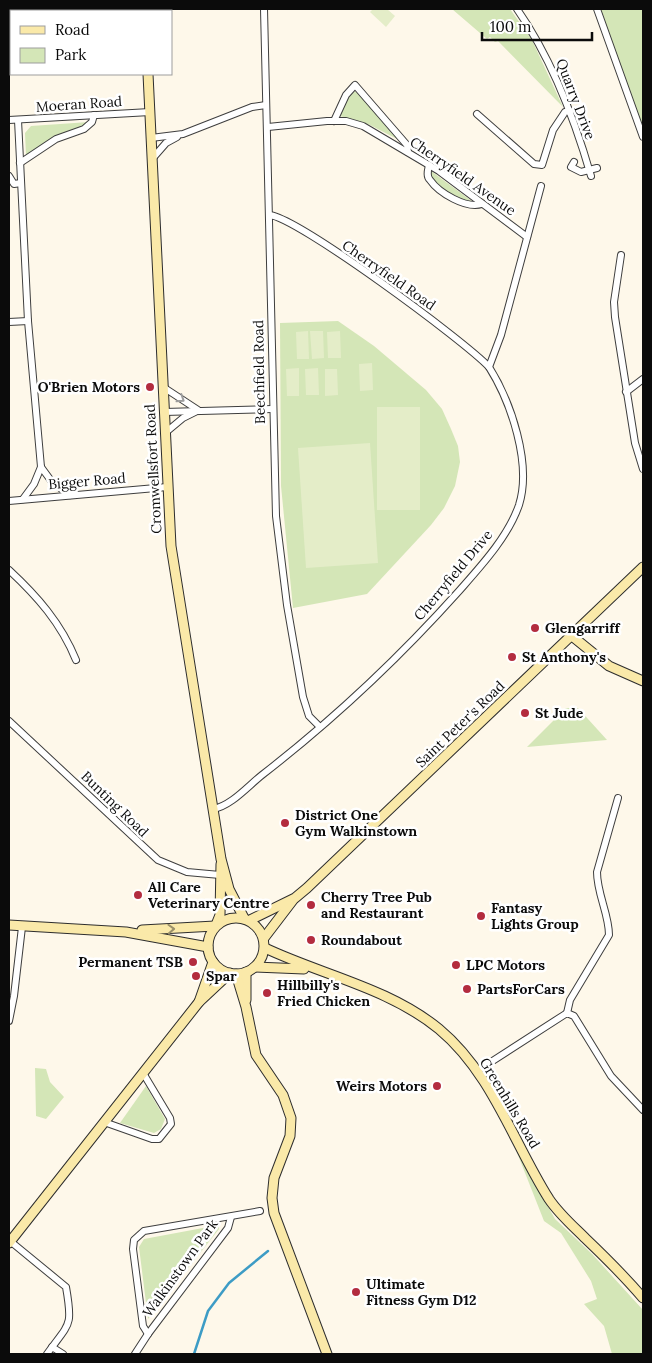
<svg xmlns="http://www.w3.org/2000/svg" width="652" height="1363" viewBox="0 0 652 1363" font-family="Lora,serif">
<rect width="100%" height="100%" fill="#fef8ea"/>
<g fill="#d4e6b7">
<path d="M452 9H510L532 40 563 107 498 41 495 42 490 37 487 39Z"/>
<path d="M600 9H643V128Z"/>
<path d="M353 91 361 94 399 140 370 125 340 116 341 110Z"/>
<path d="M89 122 84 127 54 137 26 156 25 133 31 126Z"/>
<path d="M431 171 473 202 471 203C457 197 441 190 431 178Z"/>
<path d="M338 321 374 346 426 390 442 409 451 429 458 446 460 462 455 486 444 508 431 525 367 594 293 608 281 486 280 323Z"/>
<path d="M566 708H578L607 740 527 747Z"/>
<path d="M35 1068 46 1069 50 1082 64 1097 46 1119 36 1116Z"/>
<path d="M146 1086 165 1119 161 1129 154 1133 120 1123Z"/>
<path d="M516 1150 555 1219 592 1254 643 1310V1354H612L604 1326 584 1304 597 1299 591 1281 561 1233 544 1221Z"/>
<path d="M219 1225V1229L148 1319 139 1247 144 1239Z"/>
</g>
<g fill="#e4edc8">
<path d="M373 9H387L395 16 386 27 370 12Z"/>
<path d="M308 331 309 359H297L296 332Z"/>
<path d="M310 331H323L324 358 312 359Z"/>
<path d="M340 331 341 358H328L327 332Z"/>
<path d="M372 363 373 390 360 391 359 364Z"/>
<path d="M299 368V396H287L286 369Z"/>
<path d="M318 368 319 395H306L305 369Z"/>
<path d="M325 369H337L338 395 325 396Z"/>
<rect x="377" y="407" width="43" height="103"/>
<path d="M370 443 378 563 306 568 298 448Z"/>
</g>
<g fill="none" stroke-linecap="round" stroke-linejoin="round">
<path stroke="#3d9cc5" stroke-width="2.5" d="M194 1354 208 1311 229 1283 268 1251"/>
<defs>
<g id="street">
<path d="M264 9 276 516 287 605 303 697 309 716 320 727"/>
<path d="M517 9C552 59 574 117 591 176"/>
<path d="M597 9 643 137"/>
<path d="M477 114 534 164 542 165 553 130 565 112 570 111"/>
<path d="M9 120 150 112"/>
<path d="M18 120 28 321 41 467 52 482 70 495"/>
<path d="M334 121 346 95 355 85 407 145 408 152"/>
<path d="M268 127 327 121H346L363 126 439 171 527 237"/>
<path d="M151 138 183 134 252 107 266 105"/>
<path d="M152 159 166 143 177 137"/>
<path d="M574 162 571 167 581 172 597 168"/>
<path d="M20 163 56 139 84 129 92 122 94 115"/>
<path d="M429 165C428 170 426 176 430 180 439 193 466 209 482 204"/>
<path d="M9 176 14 184 21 183"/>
<path d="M269 215C296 216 466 342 489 367"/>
<path d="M621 255 614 302 615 317 635 443 643 469"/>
<path d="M9 322 28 321"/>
<path d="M163 387 198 410"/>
<path d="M626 392 643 379"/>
<path d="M164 412 272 409"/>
<path d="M165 433 183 418 195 412"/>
<path d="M23 499 34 484 41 467"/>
<path d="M9 501 167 487"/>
<path d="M9 570C37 596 61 623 76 660"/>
<path d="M9 721 158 860 187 872 220 875"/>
<path d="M213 809C231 806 248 786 262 775 333 720 399 658 459 591 481 566 508 537 519 505 532 464 511 402 489 367L501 335 541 186"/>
<path d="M567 1013 570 1000 609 935C609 914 597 894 597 872L618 798"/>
<path d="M9 1021 14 996 22 927"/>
<path d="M477 1071 567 1013 574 1016 611 1076 643 1110"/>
<path d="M104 1122 152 1139H159L171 1124 170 1118 143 1073"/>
<path d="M10 1241 66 1287C73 1327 70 1322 47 1354"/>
<path d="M148 1334 143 1326 133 1249 134 1240 144 1231 260 1211"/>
<path d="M52 1347 63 1354"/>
<path d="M135 1354 148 1334 228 1228 231 1217"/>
</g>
<g id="secondary">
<path d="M142 9 143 11"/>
<path d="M148 74 171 546 221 859 229 889 244 918"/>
<path d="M572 636 609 666 643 681"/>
<circle cx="236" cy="946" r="28"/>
<path d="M250 920 295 898 307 888 643 567"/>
<path d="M9 925 126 932 208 947"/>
<path d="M216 925 220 915 221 864"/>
<path d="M142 930 215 926"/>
<path d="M264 938 293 900"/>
<path d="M265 948C322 975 389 988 439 1029 492 1073 513 1142 549 1199 559 1214 573 1226 585 1238 605 1257 625 1277 643 1298"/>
<path d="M255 967 304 969"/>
<path d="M246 972V1000"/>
<path d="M236 974 246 1007 256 1055 283 1095 291 1118 290 1136 274 1178 272 1198 274 1213 327 1354"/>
<path d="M199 1002 213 962"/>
<path d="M9 1243 199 1002 230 973"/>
</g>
</defs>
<use href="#street" stroke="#3e3e3e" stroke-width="8"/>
<use href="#secondary" stroke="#2d2d2d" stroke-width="11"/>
<use href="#street" stroke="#fff" stroke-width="6"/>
<use href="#secondary" stroke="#fae9a9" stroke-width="9"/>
</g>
<defs><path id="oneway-chevron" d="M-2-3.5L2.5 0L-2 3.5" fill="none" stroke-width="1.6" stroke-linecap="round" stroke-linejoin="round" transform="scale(1.25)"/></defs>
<use stroke="#9d9d9d" href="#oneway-chevron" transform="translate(181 399) rotate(33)"/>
<use stroke="#9a906a" href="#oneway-chevron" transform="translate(171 929) rotate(-2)"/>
<g fill="#b32c3f" stroke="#fff" stroke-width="2">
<circle cx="150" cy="387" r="5"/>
<circle cx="535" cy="628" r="5"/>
<circle cx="512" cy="657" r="5"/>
<circle cx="525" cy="713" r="5"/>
<circle cx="285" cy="823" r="5"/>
<circle cx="138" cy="895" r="5"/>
<circle cx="311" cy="905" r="5"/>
<circle cx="481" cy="916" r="5"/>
<circle cx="311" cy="940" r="5"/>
<circle cx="193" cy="962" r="5"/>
<circle cx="456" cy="965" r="5"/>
<circle cx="196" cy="976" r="5"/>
<circle cx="467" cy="989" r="5"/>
<circle cx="267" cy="993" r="5"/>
<circle cx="437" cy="1086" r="5"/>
<circle cx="356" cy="1292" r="5"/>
</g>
<g text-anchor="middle" stroke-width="5" stroke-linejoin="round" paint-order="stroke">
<g font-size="14" fill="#0b0b0b" stroke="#fff">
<text transform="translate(576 99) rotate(69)" y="5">Quarry Drive</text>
<text transform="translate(79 104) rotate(-4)" y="5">Moeran Road</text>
<text transform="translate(463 176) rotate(35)" y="5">Cherryfield Avenue</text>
<text transform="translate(389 275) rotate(35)" y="5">Cherryfield Road</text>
<text transform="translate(259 372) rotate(-91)" y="5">Beechfield Road</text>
<text transform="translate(153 469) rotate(-93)" y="5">Cromwellsfort Road</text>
<text transform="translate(87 481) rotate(-5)" y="5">Bigger Road</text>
<text transform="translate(453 575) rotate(-50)" y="5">Cherryfield Drive</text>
<text transform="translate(460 724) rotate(-44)" y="5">Saint Peter's Road</text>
<text transform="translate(115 804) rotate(44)" y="5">Bunting Road</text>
<text transform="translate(510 1103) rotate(59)" y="5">Greenhills Road</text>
<text transform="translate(180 1268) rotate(-54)" y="5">Walkinstown Park</text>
</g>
<g font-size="14" font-weight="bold" fill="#0b0b0b" stroke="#fff" text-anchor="start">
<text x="140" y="392" text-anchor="end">O'Brien Motors</text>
<text x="545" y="633">Glengarriff</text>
<text x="522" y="662">St Anthony's</text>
<text x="535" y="718">St Jude</text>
<text x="295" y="820">District One<tspan x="295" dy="16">Gym Walkinstown</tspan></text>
<text x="148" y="892">All Care<tspan x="148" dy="16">Veterinary Centre</tspan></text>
<text x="321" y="902">Cherry Tree Pub<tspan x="321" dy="16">and Restaurant</tspan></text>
<text x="491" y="913">Fantasy<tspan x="491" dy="16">Lights Group</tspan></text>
<text x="321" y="945">Roundabout</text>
<text x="183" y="967" text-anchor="end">Permanent TSB</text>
<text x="466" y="970">LPC Motors</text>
<text x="206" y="981">Spar</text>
<text x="277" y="990">Hillbilly's<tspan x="277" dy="16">Fried Chicken</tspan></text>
<text x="477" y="994">PartsForCars</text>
<text x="427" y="1091" text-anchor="end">Weirs Motors</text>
<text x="366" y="1289">Ultimate<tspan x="366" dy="16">Fitness Gym D12</tspan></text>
</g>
</g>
<rect width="652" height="1363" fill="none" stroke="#0b0b0b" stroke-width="20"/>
<rect x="10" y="10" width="162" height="65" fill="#ffffff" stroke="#9d9d9d"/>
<rect x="20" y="26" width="25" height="8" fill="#fae9a9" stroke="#9d9d9d"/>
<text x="55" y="35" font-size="15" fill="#0b0b0b">Road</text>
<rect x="20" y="48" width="25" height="15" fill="#d4e6b7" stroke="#9d9d9d"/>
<text x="55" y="60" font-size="15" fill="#0b0b0b">Park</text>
<path d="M482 32v8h110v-8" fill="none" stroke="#0b0b0b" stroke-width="2.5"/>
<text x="490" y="32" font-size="15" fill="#0b0b0b" stroke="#ffffff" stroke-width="4" paint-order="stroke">100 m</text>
</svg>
